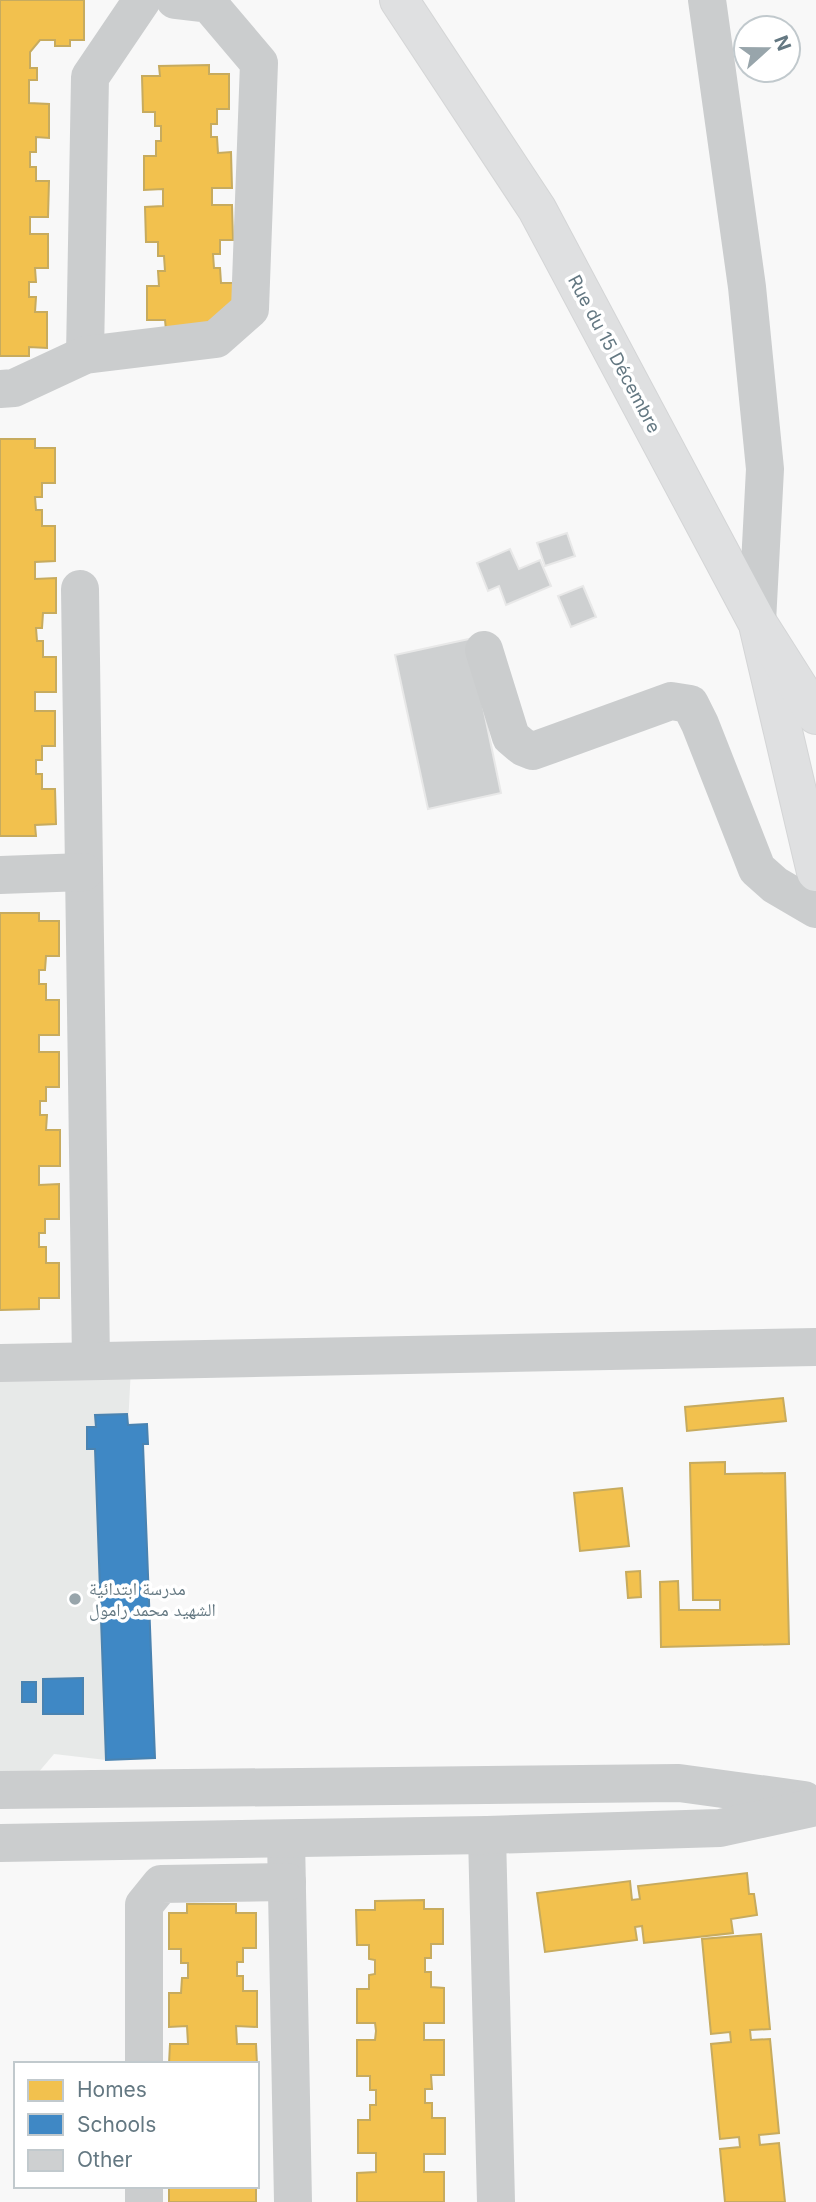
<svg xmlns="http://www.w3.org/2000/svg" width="816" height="2202" viewBox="0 0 816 2202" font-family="Inter,'Noto Naskh Arabic',sans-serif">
<rect width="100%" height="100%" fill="#f8f8f8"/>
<path fill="#e7e9e8" d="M131 1368 128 1425 147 1424 148 1444 143 1445 155 1758 106 1760 54 1754 37 1774H0V1371Z"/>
<g fill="#f2c14e" stroke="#c7ab5e" stroke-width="2">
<path d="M0 0H84V40H70V46H55V40H40L30 52V68H37V80H29V103L49 104V138L36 137V152H30V167H36V181H49L48 217H30V234H48V268H35L36 282H29V297H36L35 312H47V348L29 347V356H0Z"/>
<path d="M209 65V74H229V109H217V124H211V137H217L218 153 231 152 232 188H212V205H232L233 240H220V254H213L214 268H220L221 283H234L235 319 166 330 165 320H147V286H159L158 271H165L164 256H158V242H146L145 207 163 206V189L144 190V156H156V141H161V126H155V112H143L142 76H160L159 66Z"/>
<path d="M0 439H35V448H55V483H42V497H35L36 510H42V526H55V561L35 562V579L56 578V613H43L42 628H36L37 641H43V657H56V692H35V711H55V746H42V760H36V774H42V789H55L56 824 35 825 36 836H0Z"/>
<path d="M0 913H39V921H59V956H46L45 970H39V984H46V1000H59V1035H39V1052H59V1087H46V1101H40V1115H47L46 1130H60V1166H39V1185L59 1184V1219H45V1233H39V1247H46V1263H59V1298H39V1309L0 1310Z"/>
<path d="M783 1398 786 1421 687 1431 685 1407Z"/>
<path d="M725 1462V1474L785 1473 789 1644 661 1647 660 1582 678 1581 679 1610H720V1600H693L690 1463Z"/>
<path d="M622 1488 629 1546 580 1551 574 1493Z"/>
<path d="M640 1571 641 1597 628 1598 626 1572Z"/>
<path d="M747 1873 749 1894H754L757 1915 731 1919 733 1933 644 1943 642 1926 635 1927 637 1940 545 1952 537 1893 630 1881 632 1900 640 1899 638 1886Z"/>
<path d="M424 1900V1909H443V1944H431V1958H425V1972H431V1987L444 1988V2023H424V2040H444V2075H431L432 2089H425V2103H432V2118H445V2154H424V2172H444V2202H357V2173L376 2172V2153H358V2120H370V2105H376V2090H370V2076H357V2040H375L376 2031 375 2023H357V1989H369V1975L375 1974V1960L369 1959V1945H357L356 1910H375V1901Z"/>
<path d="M187 1904H236V1913H256V1948H243V1962H237V1976H243V1991H257V2027L236 2026 237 2044H256L257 2064H169L170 2044H188L187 2026 169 2027V1993H181L182 1978H188V1963H181V1949H169V1913H187Z"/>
<path d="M761 1934 770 2029 750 2030 751 2040 770 2039 779 2133 759 2135 760 2145 779 2143 785 2202H725L720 2149 740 2147 739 2137 720 2139 711 2044 731 2042 730 2032 711 2034 702 1939Z"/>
<rect x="169" y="2186" width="87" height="16"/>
</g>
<g fill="#3f88c5" stroke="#4a83b1" stroke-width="2">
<path d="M127 1414 128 1425 147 1424 148 1444H143L155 1758 106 1760 95 1449H87V1427H96L95 1415Z"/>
<path d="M83 1678V1714H43V1679Z"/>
<rect x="22" y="1682" width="14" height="20"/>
</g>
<g fill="#ced0d1" stroke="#e8e8e8" stroke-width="2">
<path d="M567 533 575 556 545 566 537 543Z"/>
<path d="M510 549 519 569 540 560 551 586 506 605 499 586 488 591 477 563Z"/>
<path d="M583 586 596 617 571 627 558 596Z"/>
<path d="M469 639 501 793 428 809 395 655Z"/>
</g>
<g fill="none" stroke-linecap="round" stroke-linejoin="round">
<defs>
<path id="secondary" d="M759 629 816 872"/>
<path id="primary" d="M399 0 537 209 757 622 816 715"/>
</defs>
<use href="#secondary" stroke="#d4d5d6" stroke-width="40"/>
<use href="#primary" stroke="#d4d5d6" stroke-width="40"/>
<g stroke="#cbcdce" stroke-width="38">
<path d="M707 0 747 287 765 469 757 622"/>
<path d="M85 355 90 77 142 0"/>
<path d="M0 389 14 388 85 355 216 339 250 309 259 63 209 4 175 0"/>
<path d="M80 589 91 1361"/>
<path d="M484 650 511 737 523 747 533 751 671 701 690 704 700 724 757 869 775 885 816 909"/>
<path d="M0 875 84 872"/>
<path d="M0 1363 816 1347"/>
<path d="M0 1790 679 1783 804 1800"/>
<path d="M487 1835 496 2202"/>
<path d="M286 1839 293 2202"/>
<path d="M0 1843 487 1835 720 1828 816 1807"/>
<path d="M144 2064V1905L161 1884 287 1882"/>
<path d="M144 2186V2202"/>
</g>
<use href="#secondary" stroke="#dfe0e1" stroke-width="38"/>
<use href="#primary" stroke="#dfe0e1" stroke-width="38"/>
</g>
<circle fill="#98a5ab" stroke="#fff" stroke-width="2.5" cx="75" cy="1599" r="7"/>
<g text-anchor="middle" stroke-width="7" stroke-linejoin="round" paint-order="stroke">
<g font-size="18" fill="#647882" stroke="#fff">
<text transform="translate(614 354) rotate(62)" y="6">Rue du 15 Décembre</text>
</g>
<g font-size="18" fill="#647882" stroke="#fff" text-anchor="start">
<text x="89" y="1595">مدرسة ابتدائية<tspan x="89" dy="21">الشهيد محمد رامول</tspan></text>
</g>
</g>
<rect x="14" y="2062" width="245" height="126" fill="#ffffff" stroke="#c1c9cd" stroke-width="2"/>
<rect x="28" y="2080" width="35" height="21" fill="#f2c14e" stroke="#c1c9cd" stroke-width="2"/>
<text x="77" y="2097" font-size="21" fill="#647882">Homes</text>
<rect x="28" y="2114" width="35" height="21" fill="#3f88c5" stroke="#c1c9cd" stroke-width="2"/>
<text x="77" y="2132" font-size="21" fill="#647882">Schools</text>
<rect x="28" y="2150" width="35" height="21" fill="#ced0d1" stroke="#c1c9cd" stroke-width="2"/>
<text x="77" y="2167" font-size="21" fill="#647882">Other</text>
<g transform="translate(767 49) rotate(69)"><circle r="33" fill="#ffffff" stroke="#c1c9cd" stroke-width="2"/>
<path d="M0-5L12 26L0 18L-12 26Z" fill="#98a5ab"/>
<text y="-10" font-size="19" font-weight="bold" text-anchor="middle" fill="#647882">N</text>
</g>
</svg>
